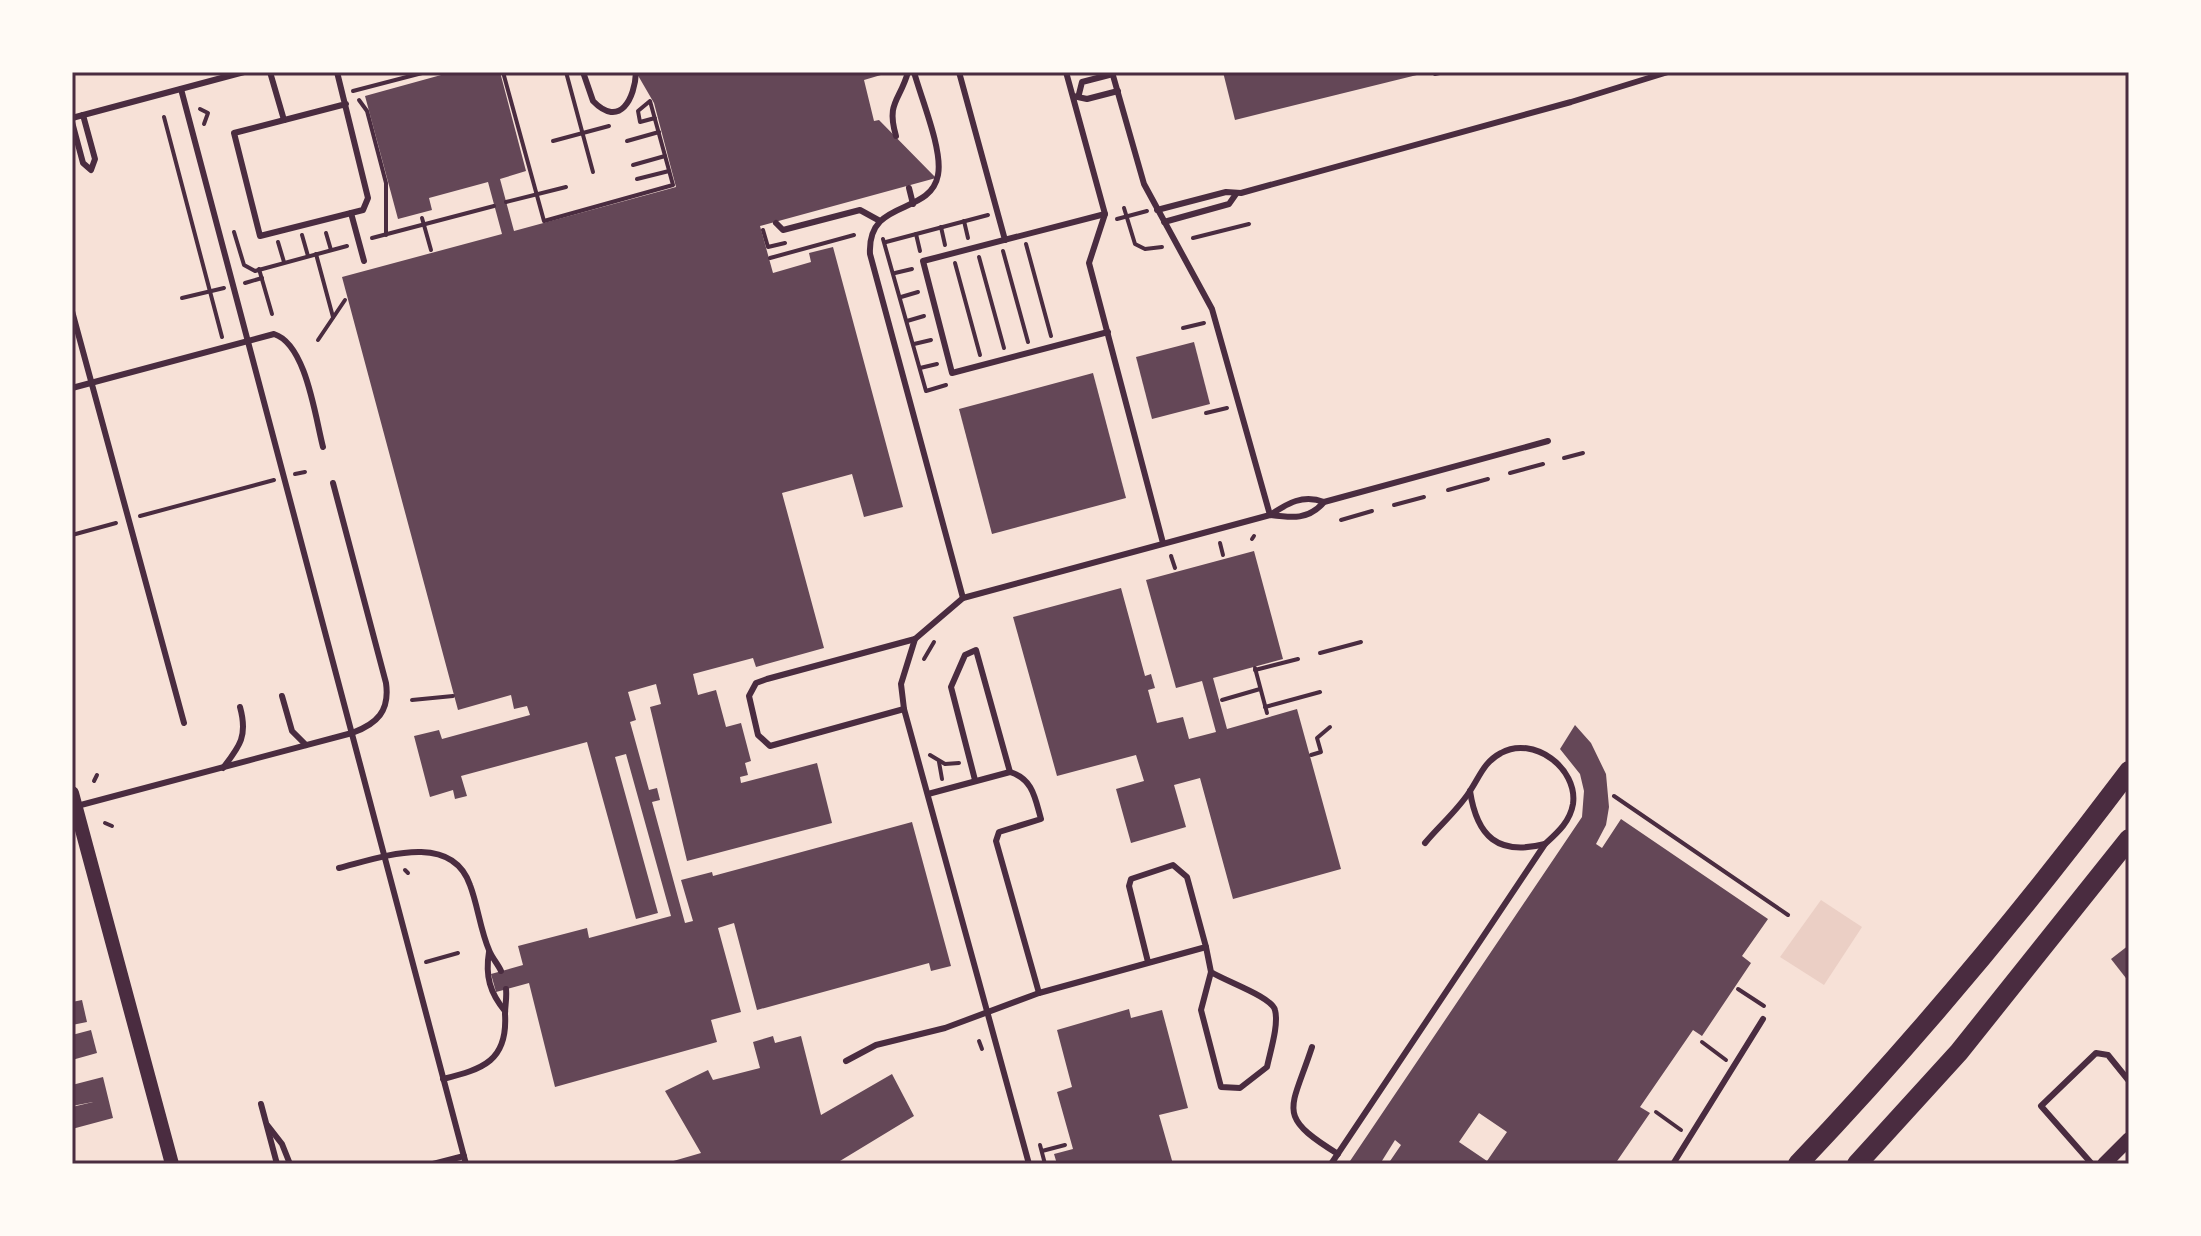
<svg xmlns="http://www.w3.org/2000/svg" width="2201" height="1236" viewBox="0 0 2201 1236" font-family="Commissioner,sans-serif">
<rect width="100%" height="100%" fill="#f7e1d7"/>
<path fill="#ebcfc5" d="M1821 900 1862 927 1824 985 1780 957Z"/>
<g fill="#644757" fill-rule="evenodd">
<path d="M452 72H500L526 171 500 179 514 231 676 187 654 103 636 72H891L864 80 874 121 879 120 936 178 760 226 773 273 811 262 809 253 833 247 903 507 864 517 852 474 782 493 824 648 756 667 753 658 693 674 698 695 716 690 726 727 741 723 751 761 745 763 748 775 740 777 741 783 817 763 832 823 687 861 650 707 661 704 656 684 628 692 636 720 630 722 649 790 657 788 660 800 652 802 685 923 693 921 681 880 712 872 713 876 912 822 951 966 931 971 929 963 757 1010 734 923 718 928 741 1012 711 1020 717 1042 555 1087 529 983 496 992 491 974 523 965 518 946 587 928 589 938 671 916 626 754 615 757 658 913 636 919 587 742 461 776 467 796 455 799 453 790 430 797 414 736 439 730 442 739 530 715 527 706 514 709 511 695 458 710 342 277 502 234 488 182 429 198 432 210 398 219 365 96Z"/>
<path d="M1223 72H1425V73L1235 120Z"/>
<path d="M1194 342 1210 404 1152 419 1136 357Z"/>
<path d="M1093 373 1126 498 992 534 959 409Z"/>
<path d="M1254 551 1283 659 1213 678 1227 729 1297 709 1341 869 1233 899 1200 778 1174 785 1186 827 1131 843 1116 789 1144 781 1136 755 1057 776 1013 617 1121 588 1145 676 1151 674 1155 688 1148 690 1157 723 1183 717 1189 739 1216 732 1202 681 1176 688 1146 580Z"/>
<path d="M1575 725 1591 743 1606 774 1609 807 1606 825 1596 844 1602 848 1621 819 1768 919 1742 956 1751 963 1702 1036 1693 1030 1640 1107 1650 1113 1615 1164H1388L1401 1145 1395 1140 1380 1164H1348L1582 817 1584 791 1580 774 1560 749ZM1479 1113 1507 1132 1487 1161 1459 1142Z"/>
<path d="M2129 945V982L2111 959Z"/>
<path d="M82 1000 87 1022 72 1025V1002Z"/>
<path d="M1129 1009 1131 1018 1162 1010 1188 1108 1159 1115 1173 1164H1057L1054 1154 1073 1149 1057 1092 1072 1087 1057 1030Z"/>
<path d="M91 1030 97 1053 72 1060V1035Z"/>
<path d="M773 1036 775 1043 801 1036 821 1115 892 1074 914 1116 835 1164H663L701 1153 665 1091 708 1070 713 1080 760 1068 753 1042Z"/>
<path d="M103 1077 113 1118 72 1129V1107L93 1102 72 1106V1085Z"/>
</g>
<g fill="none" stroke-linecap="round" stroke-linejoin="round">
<g stroke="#4a2c40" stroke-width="4">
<path d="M503 72 544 221 673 185 650 101 638 111 640 122 655 118"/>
<path d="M566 72 593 172"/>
<path d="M1435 74 1444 72"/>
<path d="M353 91 426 72"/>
<path d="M359 100 367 111 386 183V235"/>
<path d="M200 109 208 113 204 124"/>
<path d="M164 117 222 337"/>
<path d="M553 141 609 126"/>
<path d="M627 141 659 132"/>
<path d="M633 165 665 156"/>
<path d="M637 179 669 171"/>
<path d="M506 202 566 187"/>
<path d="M1124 208 1135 244 1145 249 1162 247"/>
<path d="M422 218 431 250"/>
<path d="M1117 219 1147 211"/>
<path d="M964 221 968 238"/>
<path d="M941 227 945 245"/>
<path d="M763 230 768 247 785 243"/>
<path d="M234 232 244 265 255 271 347 246"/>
<path d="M326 233 331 250"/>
<path d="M916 234 920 251"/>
<path d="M302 235 308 256"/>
<path d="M372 238 494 206"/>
<path d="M1193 238 1249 224"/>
<path d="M883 239 926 391 946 385"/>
<path d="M278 242 284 262"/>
<path d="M886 242 988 215"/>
<path d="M1026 244 1051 336"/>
<path d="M1003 251 1028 342"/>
<path d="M316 254 333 317"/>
<path d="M979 257 1004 348"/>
<path d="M770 258 854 235"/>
<path d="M955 263 980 355"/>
<path d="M259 269 272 314"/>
<path d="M895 273 912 269"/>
<path d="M245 283 262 278"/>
<path d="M901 297 918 292"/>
<path d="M182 298 224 288"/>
<path d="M907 321 924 316"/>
<path d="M1183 328 1204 323"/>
<path d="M318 340 345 300"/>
<path d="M914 344 931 340"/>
<path d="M920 368 937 364"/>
<path d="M1206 413 1227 408"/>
<path d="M1564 458 1583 453"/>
<path d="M1510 473 1543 464"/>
<path d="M295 474 305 472"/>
<path d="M1448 490 1488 479"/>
<path d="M1394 505 1424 497"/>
<path d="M140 516 274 480"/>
<path d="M1341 520 1372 511"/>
<path d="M72 535 116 523"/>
<path d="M1252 539 1254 536"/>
<path d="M1220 543 1223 555"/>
<path d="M1171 556 1175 568"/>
<path d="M1320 653 1361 642"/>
<path d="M924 659 934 642"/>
<path d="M1255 668 1267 713"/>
<path d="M1255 670 1298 659"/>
<path d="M412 700 453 696"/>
<path d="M1222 700 1260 689"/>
<path d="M1265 707 1320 692"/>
<path d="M930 755 945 764 959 763"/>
<path d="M1311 755 1321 752 1317 738 1330 727"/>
<path d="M939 762 942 779"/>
<path d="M94 781 97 775"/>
<path d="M1614 796 1788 915"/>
<path d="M105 823 112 826"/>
<path d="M405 870 408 873"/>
<path d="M426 962 458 953"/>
<path d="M1738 989 1764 1006"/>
<path d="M979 1041 982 1049"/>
<path d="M1702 1042 1726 1060"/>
<path d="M1656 1112 1681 1130"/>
<path d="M1040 1145 1045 1164"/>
<path d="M1042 1151 1065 1145"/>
</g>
<g stroke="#4a2c40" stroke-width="6">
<path d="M270 72 284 120"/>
<path d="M337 72 368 198 363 210 260 236 234 133 346 104"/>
<path d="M583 72 593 101C620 129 635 98 636 72"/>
<path d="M914 72C921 98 943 150 938 175 930 217 867 197 870 254L963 598"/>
<path d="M959 72 1005 240"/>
<path d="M1066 72 1105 214 1089 263 1163 543"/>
<path d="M1112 72 1144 184 1212 309 1270 515"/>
<path d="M181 89 466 1164"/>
<path d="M1079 94 1082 82 1113 74"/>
<path d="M1073 96 1087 99 1118 91"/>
<path d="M72 118 244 72"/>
<path d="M72 122 83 163 91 170 95 159 83 115"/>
<path d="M896 136C886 102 900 101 908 72"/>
<path d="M909 188 913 204"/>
<path d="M1157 210 1226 192 1241 193 1571 102 1668 72"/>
<path d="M351 213 364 261"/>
<path d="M1105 214 923 261 952 373 1108 332"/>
<path d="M1164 222 1229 204 1236 194"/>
<path d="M776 223 783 230 860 210 880 221"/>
<path d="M72 311 184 723"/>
<path d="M72 388 274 334C306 344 315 416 323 447"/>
<path d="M1270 515C1292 518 1309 520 1324 502L1548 441"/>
<path d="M282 696 292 731 306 745"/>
<path d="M904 709 770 746 758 735 749 696 756 683 767 679 915 639"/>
<path d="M223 768C240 746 248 736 240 707"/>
<path d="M975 780 951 687 965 655 976 650 1010 772"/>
<path d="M1470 791C1477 837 1498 856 1545 844"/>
<path d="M928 794 1010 772C1033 779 1035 798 1041 819L999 832 996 841 1039 993 1206 947 1187 877 1173 865 1131 879 1129 886 1148 962"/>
<path d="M77 806 352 733C377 724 390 711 386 683L333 483"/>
<path d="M339 868C379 858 451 830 470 885 478 906 480 929 489 950 492 958 498 964 501 971"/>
<path d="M1206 947 1211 972 1201 1010 1221 1087 1240 1088 1267 1067C1270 1052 1279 1025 1275 1010 1272 997 1225 981 1211 972"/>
<path d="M489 952C485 976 490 993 505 1011"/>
<path d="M1312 1047C1291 1111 1275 1115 1338 1154"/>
<path d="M846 1061 876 1045 945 1028 1039 993"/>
<path d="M443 1079C483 1069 508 1061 505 1014 505 1006 507 998 506 989"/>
<path d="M261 1104 277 1164"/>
<path d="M268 1126 282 1144 290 1164"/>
<path d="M433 1164 464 1156"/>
<path d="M1029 1164 904 709 901 684 915 639 963 598 1270 515C1288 503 1303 494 1324 502"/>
<path d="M1331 1164 1545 844C1557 833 1570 822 1573 804 1578 768 1533 735 1501 753 1484 762 1480 776 1470 791 1458 810 1439 826 1425 843"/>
<path d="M1673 1164 1763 1019"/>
<path d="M2092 1164 2041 1106 2096 1053 2108 1055 2129 1081"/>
</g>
<g stroke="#4a2c40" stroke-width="14">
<path d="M72 793 172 1164"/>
<path d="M2104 1164 2129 1139"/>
</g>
<g stroke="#4a2c40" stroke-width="20">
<path d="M1798 1164C1916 1040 2026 908 2129 771"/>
<path d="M1857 1164 1959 1052 2129 839"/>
</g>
</g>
<rect width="2201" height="1236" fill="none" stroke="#fffaf5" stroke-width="148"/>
<rect x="74" y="74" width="2053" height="1088" fill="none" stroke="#4a2c40" stroke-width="3"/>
</svg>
